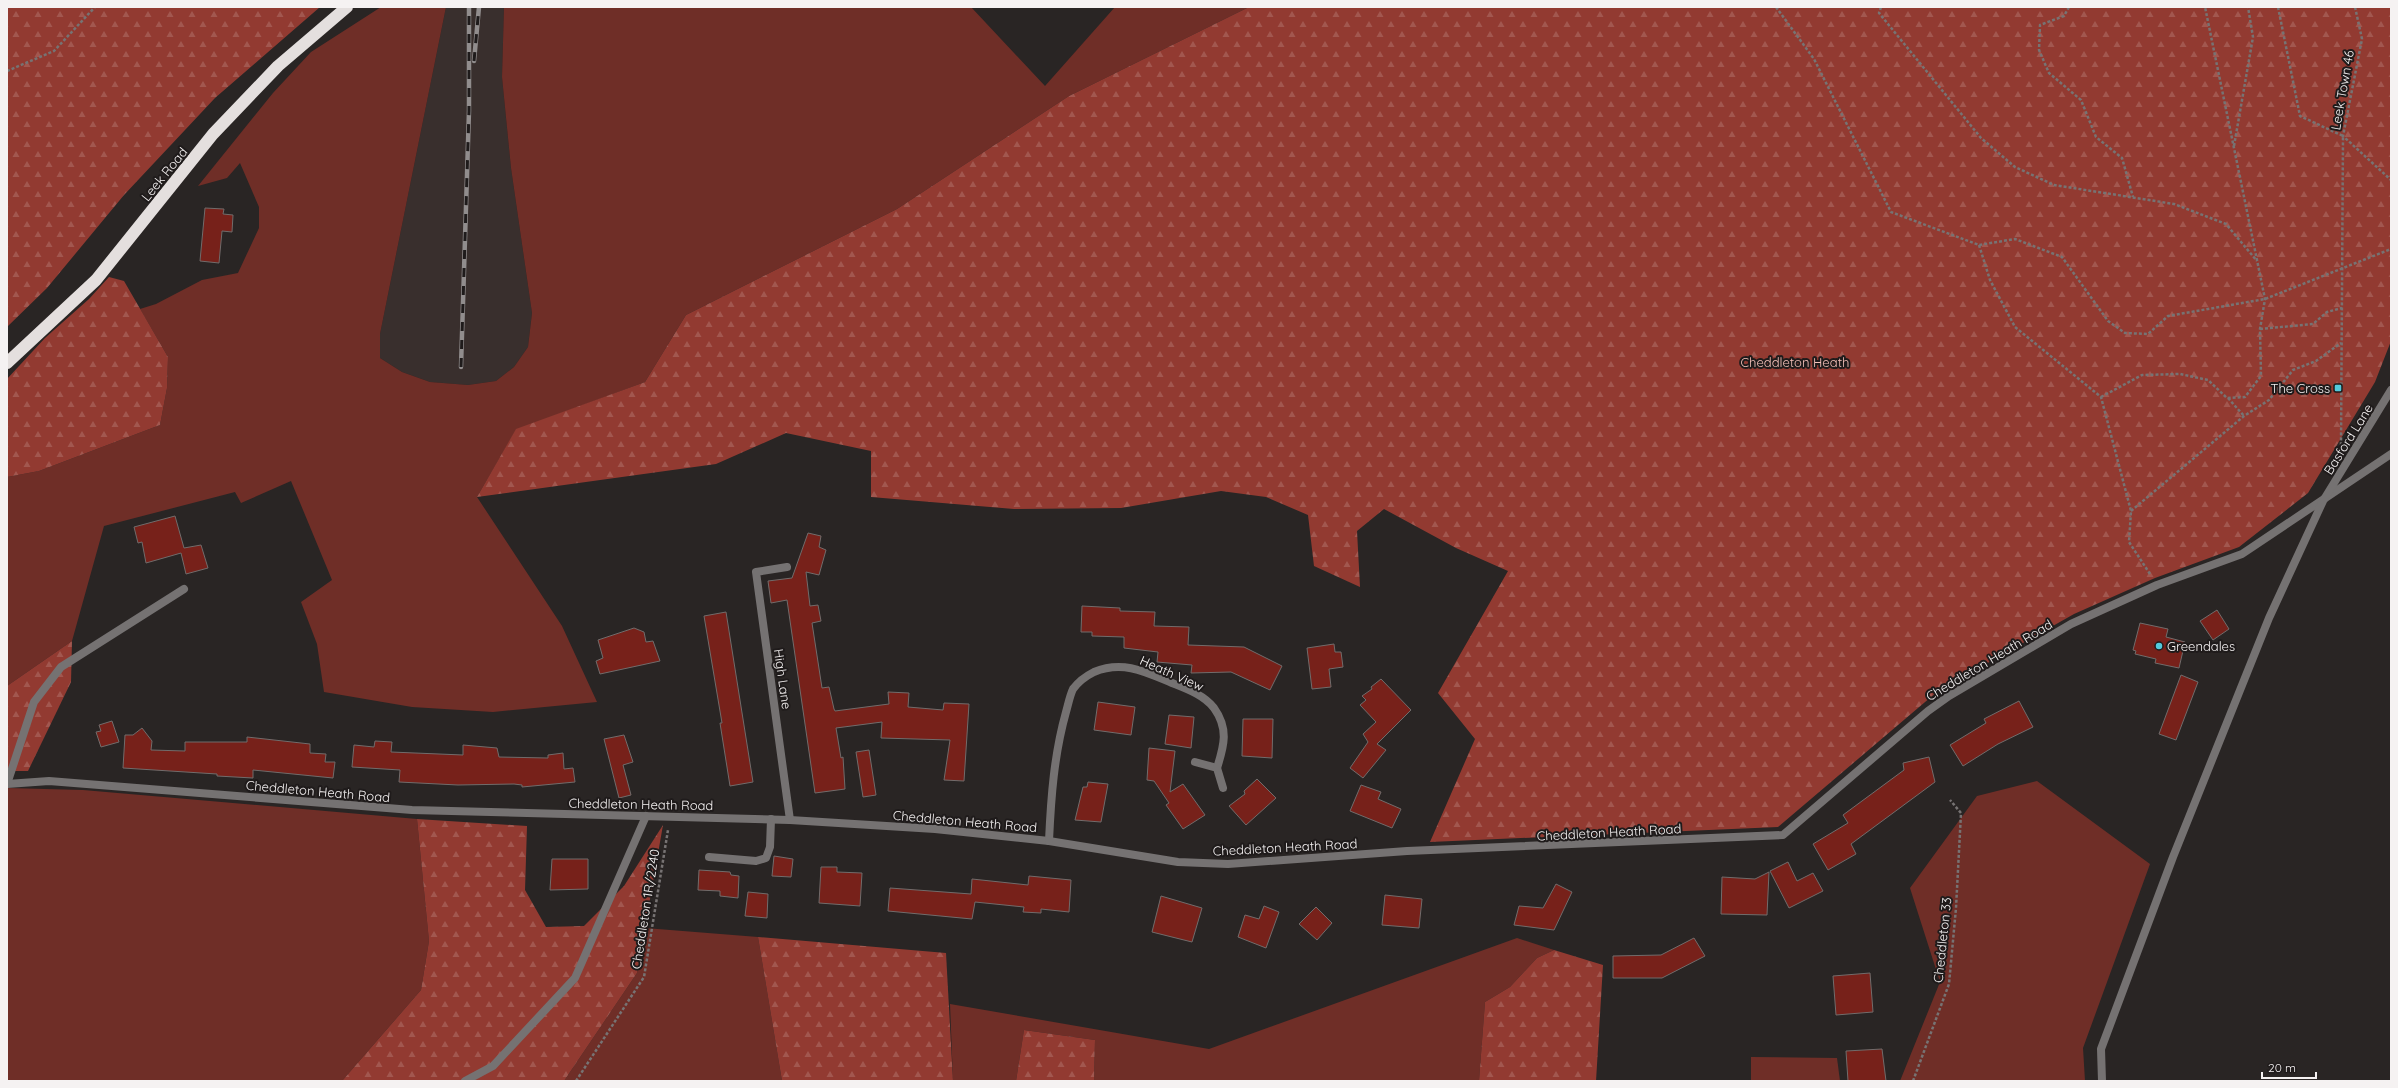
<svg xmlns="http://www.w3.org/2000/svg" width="2398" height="1088" viewBox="0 0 2398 1088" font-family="Quicksand,sans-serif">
<defs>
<pattern id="forest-firs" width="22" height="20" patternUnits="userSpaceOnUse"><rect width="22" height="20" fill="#923a31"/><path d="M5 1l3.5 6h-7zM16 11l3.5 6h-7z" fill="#a2574f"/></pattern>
</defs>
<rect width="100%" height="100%" fill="#292524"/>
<path fill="#392f2d" d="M446 7H504L502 77 511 168 532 313 528 347 514 367 496 381 468 385 430 382 402 372 380 358V334Z"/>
<g fill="#6f2e27">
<path d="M381 7H446L380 334V358L402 372 430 382 468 385 496 381 514 367 528 347 532 313 511 168 502 77 504 7H971L1045 86 1115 7H1249L1069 96 897 209 686 315 645 382 516 430 477 497 562 626 597 702 493 712 412 707 324 692 317 644 301 602 332 580 291 481 241 503 235 492 104 526 72 641 7 686V477L39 471 160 425 167 388 168 357 140 309 156 304 202 280 238 273 259 228V207L240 163 227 178 198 186 273 93 311 52Z"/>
<path d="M2037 781 2150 864 2083 1048 2085 1081H1900L1940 982 1910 888 1977 796Z"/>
<path d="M7 788 83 790 417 819 429 941 421 990 342 1081H7Z"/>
<path d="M645 928 758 937 782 1081H564L637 973Z"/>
<path d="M1517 938 1554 950 1537 958 1510 987 1485 1002 1479 1081H1094L1095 1040 1024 1030 1016 1081H953L950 1004 1209 1049Z"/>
<path d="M1751 1057 1837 1058 1840 1081H1751Z"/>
</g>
<g fill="url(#forest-firs)">
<path d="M7 7H320L215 98 124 195 47 288 7 327Z"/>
<path d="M1249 7H2391V341L2375 382 2308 493 2239 547 2155 578 2074 614 1938 691 1778 827 1430 842 1475 739 1438 693 1508 571 1456 548 1384 509 1357 531 1360 587 1314 566 1308 515 1266 497 1221 491 1121 508 1014 509 871 497V451L786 433 716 464 477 497 516 429 645 382 686 315 897 209 1069 96Z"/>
<path d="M109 277 124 281 168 357 167 388 160 425 39 471 7 477V379L45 338 89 299Z"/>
<path d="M72 641 71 682 28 771H7V686Z"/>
<path d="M417 819 527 826 525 890 546 927 584 926 624 886 663 825 637 973 564 1081H342L421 990 429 941Z"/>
<path d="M758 937 946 953 953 1081H782Z"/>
<path d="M1554 950 1603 965 1596 1081H1479L1485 1002 1510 987 1537 958Z"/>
<path d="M1024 1030 1095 1040 1094 1081H1016Z"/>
</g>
<g fill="#77211a" stroke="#716c6b">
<path d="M205 208 224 209 223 214 233 215 232 232 222 231 219 263 200 261Z"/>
<path d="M175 516 184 548 201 545 208 568 186 574 181 553 146 563 142 542 138 543 134 527Z"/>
<path d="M808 533 821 536 819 547 826 550 819 575 806 572 810 606 818 605 821 621 812 623 822 688 829 687 834 709 835 711 889 704 888 692 909 693 908 707 943 710 944 703 969 704 964 781 944 780 950 740 881 738 882 722 836 728 841 758 843 757 845 789 815 793 787 600 771 603 768 581 792 578Z"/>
<path d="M1082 606 1120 608V611L1155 612 1154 626 1189 627 1188 645 1244 647 1282 666 1270 690 1231 672 1191 673 1192 665 1157 662 1158 652 1124 648V637L1092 636V632H1081Z"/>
<path d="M2217 610 2229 629 2213 640 2200 621Z"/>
<path d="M726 612 753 782 730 786 720 723H722L704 616Z"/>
<path d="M2140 623 2168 629 2166 637 2185 642 2179 668 2155 663 2156 659 2135 654 2136 651 2133 650Z"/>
<path d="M634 628 644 632 646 642 653 641 660 661 600 674 596 661 603 658 598 640Z"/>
<path d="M1334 644 1335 652H1341L1343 667 1329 669 1331 687 1312 689 1307 648Z"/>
<path d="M2181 675 2198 682 2176 740 2159 734Z"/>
<path d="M1381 679 1411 710 1377 744 1386 750 1363 778 1350 768 1368 742 1363 734 1376 722 1360 705 1366 700 1362 696 1372 689 1371 687Z"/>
<path d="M2019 701 2033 727 1998 744 1963 766 1950 745 1986 723 1984 719Z"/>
<path d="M1098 702 1135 707 1131 735 1094 730Z"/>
<path d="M1169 715 1194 717 1191 748 1165 744Z"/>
<path d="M1243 719H1273L1272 758 1242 756Z"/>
<path d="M112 721 119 742 101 747 96 732 101 731 99 725Z"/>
<path d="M142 728 152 741 151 750 185 751V742H247V737L310 744V753L326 754 325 762H335L333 778 253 770V778L217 776V774L123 768 125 735H133Z"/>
<path d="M624 735 633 762 623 765 631 795 619 798 604 739Z"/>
<path d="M375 741 392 742 391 752 463 755V745L497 748 499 757 548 758V755L563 753 564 769 573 768 575 782 522 787V785L514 784 458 785 399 782 400 770 352 767 354 745 374 747Z"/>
<path d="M1149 748 1175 751 1170 792 1183 784 1205 815 1183 829 1166 805 1169 803 1154 781 1147 780Z"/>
<path d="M869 750 876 795 863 797 856 752Z"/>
<path d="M1929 757 1935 782 1851 844 1856 854 1828 870 1813 844 1848 823 1843 815 1904 770 1903 763Z"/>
<path d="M1257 779 1276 798 1246 825 1229 806 1245 794 1244 791Z"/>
<path d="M1088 782 1108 784 1101 822 1075 820 1083 787H1087Z"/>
<path d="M1361 785 1381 792 1378 799 1401 809 1392 828 1350 811Z"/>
<path d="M774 856 793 859 791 877 772 876Z"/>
<path d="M552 859H588V889L550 890Z"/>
<path d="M1788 862 1797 881 1813 873 1823 891 1789 908 1770 871Z"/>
<path d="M821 867H837V872L862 873 860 906 819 903Z"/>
<path d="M699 870 730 872 731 875 739 876 738 898 720 896V891L698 890Z"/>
<path d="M1769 872 1767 915 1721 914 1722 877 1755 879Z"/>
<path d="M1029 876 1071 880 1069 912 1041 909V913L1023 912 1024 907 975 902 972 919 888 911 890 888 971 894 972 879 1028 885Z"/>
<path d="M1556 884 1572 892 1554 930 1514 925 1519 906 1543 908Z"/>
<path d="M748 892 768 894 767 918 745 916Z"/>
<path d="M1385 895 1422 899 1419 928 1382 925Z"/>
<path d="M1161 896 1202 908 1192 942 1152 932Z"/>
<path d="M1264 906 1279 912 1266 948 1238 937 1245 915 1259 919Z"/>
<path d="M1316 907 1332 923 1317 940 1299 924Z"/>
<path d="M1694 938 1705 956 1662 978H1613V956L1661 955Z"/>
<path d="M1870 973 1873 1012 1836 1015 1833 976Z"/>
<path d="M1882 1049 1886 1081H1848L1846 1051Z"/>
</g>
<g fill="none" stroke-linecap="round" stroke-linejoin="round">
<g stroke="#777373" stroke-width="2.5" stroke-dasharray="3 2" stroke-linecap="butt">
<path d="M1776 7 1814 59 1891 212 1979 245 2015 239 2062 257 2108 321 2125 333 2148 334 2168 316 2265 299 2391 249"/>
<path d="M1881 7 1879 13 1981 138 2015 167 2054 185 2174 204 2226 224 2257 261"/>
<path d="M2069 7 2064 16 2040 25 2039 50 2049 73 2081 100 2096 137 2122 158 2133 197"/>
<path d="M2278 7 2300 116 2343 136 2341 445"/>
<path d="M2355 7 2362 39 2343 136 2391 180"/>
<path d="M7 71 54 51 95 7"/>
<path d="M2234 146 2253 37 2248 7"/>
<path d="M1979 245 1990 280 2015 327 2101 397 2131 511 2129 542 2150 574"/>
<path d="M2260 329 2313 324 2327 312 2342 308"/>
<path d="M2101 397 2142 375 2180 374 2208 380 2227 398 2245 397 2261 376 2260 329 2265 299 2205 7"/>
<path d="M2228 398 2244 416"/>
<path d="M2131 511 2244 416 2269 400 2293 370 2316 361 2341 343"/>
<path d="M576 1081 644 977 668 830"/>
<path d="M1913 1081 1949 984 1956 908 1961 813 1950 800"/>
</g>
<g stroke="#757272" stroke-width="8">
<path d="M7 784 34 702 61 667 184 589"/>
<path d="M709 857 756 861 766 858 770 847 771 819"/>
<path d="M465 1081 493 1066 575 978 646 816"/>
</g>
<g stroke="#757272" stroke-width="8">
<path d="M787 567 756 572 790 820"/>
<path d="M1195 762 1217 768 1223 788"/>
<path d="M7 784 49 781 412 810 790 820 935 829 1049 841 1178 862 1228 864 1407 851 1783 835 1928 711 1949 696 2071 624 2157 585 2242 554 2391 454"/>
<path d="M1049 841C1051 797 1054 755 1066 712 1068 705 1070 695 1073 689 1079 681 1086 676 1094 672 1123 660 1146 672 1172 683 1187 689 1204 695 1214 708 1229 729 1224 746 1217 768"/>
<path d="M2102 1081 2101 1049 2173 857 2269 618 2323 501 2391 390"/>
</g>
<path stroke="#e4dfde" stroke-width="12" d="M7 363 96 280 213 134 278 66 347 7"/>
<defs>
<g id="rail">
<path d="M474 61 479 7"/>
<path d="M461 367 469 111V7"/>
</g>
</defs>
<use href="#rail" stroke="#918d8d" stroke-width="4.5"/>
<use href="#rail" stroke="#1f1b1b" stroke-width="3" stroke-dasharray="9" stroke-linecap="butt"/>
</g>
<g fill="#53cadc" stroke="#1f1b1b" stroke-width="1.5">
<rect x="2334" y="384" width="8" height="8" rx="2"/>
<circle cx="2159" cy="646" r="4"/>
</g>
<g text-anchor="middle" stroke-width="4" stroke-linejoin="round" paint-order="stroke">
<g font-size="13" fill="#f5f2f2" stroke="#1f1b1b">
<text transform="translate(2342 90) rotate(-80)" y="5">Leek Town 46</text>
<text transform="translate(164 174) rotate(-51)" y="5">Leek Road</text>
<text transform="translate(2348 439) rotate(-58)" y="5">Basford Lane</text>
<text transform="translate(1989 660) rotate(-31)" y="5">Cheddleton Heath Road</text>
<text transform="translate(1172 673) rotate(24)" y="5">Heath View</text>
<text transform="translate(783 679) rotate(82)" y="5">High Lane</text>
<text transform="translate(318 791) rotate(5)" y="5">Cheddleton Heath Road</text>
<text transform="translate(641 804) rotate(1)" y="5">Cheddleton Heath Road</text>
<text transform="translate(965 821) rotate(5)" y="5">Cheddleton Heath Road</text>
<text transform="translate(1609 832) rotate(-3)" y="5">Cheddleton Heath Road</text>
<text transform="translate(1285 847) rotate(-3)" y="5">Cheddleton Heath Road</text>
<text transform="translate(645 909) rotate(-81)" y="5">Cheddleton 1R/2240</text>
<text transform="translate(1942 940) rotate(-84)" y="5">Cheddleton 33</text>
</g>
<g font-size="13" fill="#f7c3bb" stroke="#1f1b1b">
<text x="1795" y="367">Cheddleton Heath</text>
</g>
<g font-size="13" fill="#f5f2f2" stroke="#1f1b1b" text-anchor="end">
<text x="2330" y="393">The Cross</text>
<text x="2167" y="651" text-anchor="start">Greendales</text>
</g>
</g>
<rect width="2398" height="1088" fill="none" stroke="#f5f2f2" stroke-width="16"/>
<path d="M2262 1072v6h54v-6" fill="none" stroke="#f5f2f2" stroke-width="2"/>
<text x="2268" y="1072" font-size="12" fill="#f5f2f2" stroke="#1f1b1b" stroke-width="3" paint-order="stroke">20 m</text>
</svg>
